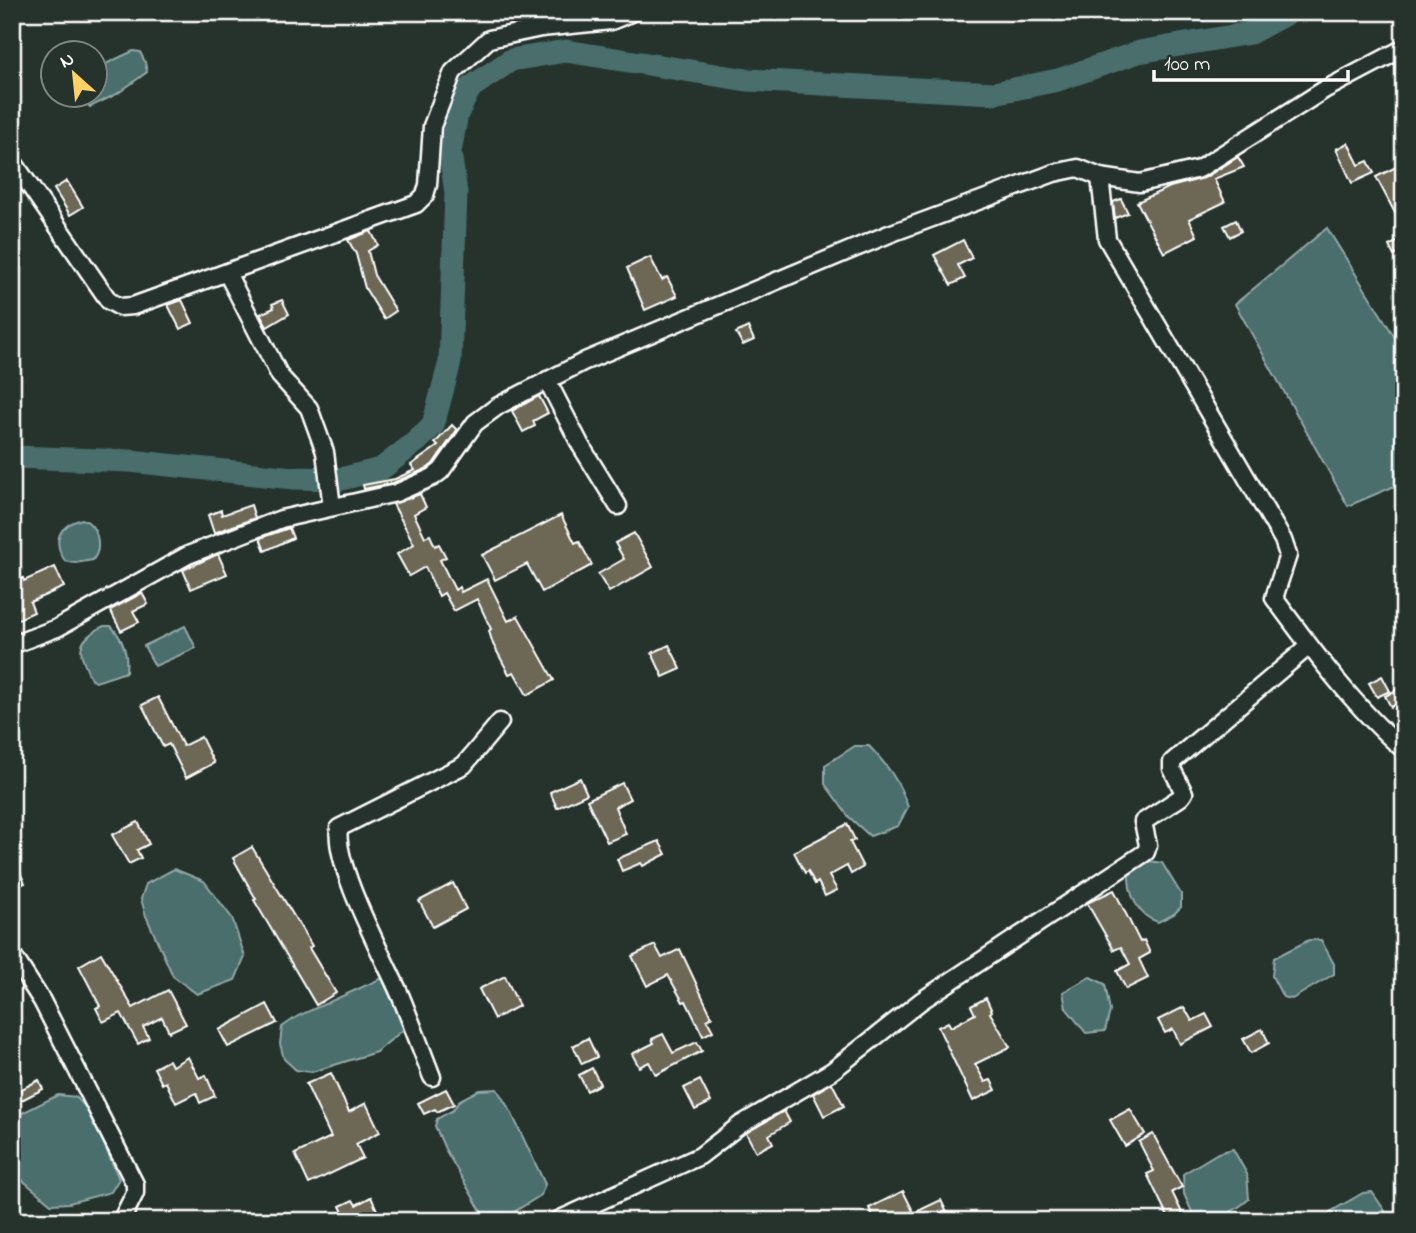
<svg xmlns="http://www.w3.org/2000/svg" width="1416" height="1233" viewBox="0 0 1416 1233" font-family="'Indie Flower',sans-serif">
<rect width="100%" height="100%" fill="#26332d"/>
<filter id="ink" filterUnits="userSpaceOnUse"><feTurbulence type="fractalNoise" baseFrequency=".0143" numOctaves="2"/><feDisplacementMap in="SourceGraphic" scale="14" xChannelSelector="R" yChannelSelector="G"/><feConvolveMatrix kernelMatrix="1 2 1 2 8 2 1 2 1" color-interpolation-filters="sRGB"/></filter>
<g filter="url(#ink)">
<g fill="#496e6c" stroke="#92a8a7" stroke-width="2">
<path d="M133 51 140 52 145 62 147 72 117 94 90 107 79 95 94 94 95 69Z"/>
<path d="M1327 228 1404 352V482L1348 506 1235 304Z"/>
<path d="M82 519C98 525 103 547 93 560L75 563 65 561C51 539 60 525 82 519Z"/>
<path d="M104 626H111C124 640 128 654 126 672L96 682 91 679C78 651 74 641 104 626Z"/>
<path d="M185 626 196 648 155 666 144 646Z"/>
<path d="M855 746H869C888 766 899 781 908 807L898 826 870 836 849 817 825 784V765Z"/>
<path d="M1149 861 1162 863 1181 894V907L1174 914 1158 922C1137 916 1128 893 1129 872Z"/>
<path d="M174 869 204 881 232 918 245 957 235 980 197 994 173 976 146 916 141 899 146 884Z"/>
<path d="M1309 940H1321L1334 964V974L1292 999 1283 997 1272 976 1274 958Z"/>
<path d="M1090 977 1105 984 1110 1011 1105 1031 1086 1033 1066 1008 1063 992Z"/>
<path d="M387 978 408 1026 376 1052 312 1072 296 1070 284 1059 280 1044 282 1027 298 1016 380 979Z"/>
<path d="M497 1089 511 1112 545 1184 541 1195 509 1215 484 1216 445 1149 435 1126 437 1119 453 1110 460 1100 479 1090Z"/>
<path d="M58 1095 76 1097 91 1113 119 1179 111 1192 69 1203 51 1204 14 1173 12 1124 22 1113Z"/>
<path d="M1233 1149 1247 1174 1249 1199C1233 1213 1217 1221 1196 1221L1184 1194 1183 1174 1218 1153Z"/>
<path d="M1372 1192 1392 1221H1332L1330 1212 1363 1193Z"/>
</g>
<g fill="none" stroke-linecap="round" stroke-linejoin="round">
<path stroke="#496e6c" stroke-width="23" d="M12 457 130 461 293 478 341 479 381 469 417 441 433 425 450 362 456 193 450 152 457 114 470 88 511 60 566 51 747 80 994 93 1058 80 1139 52 1250 33 1289 12"/>
</g>
<g fill="#6c6855" stroke="#fff" stroke-width="2">
<path d="M1348 143 1359 165 1368 161 1374 173 1352 183 1336 149Z"/>
<path d="M1238 157 1244 167 1214 179 1225 202 1189 219 1197 236 1164 253 1137 202 1170 187 1204 178Z"/>
<path d="M1396 167 1404 181V230L1376 177Z"/>
<path d="M67 181 83 207 70 215 54 189Z"/>
<path d="M1121 199 1128 213 1115 218 1113 202Z"/>
<path d="M1236 220 1241 231 1230 237 1224 226Z"/>
<path d="M371 231 378 245 368 251 374 275 396 311 384 319 365 288 356 254 348 240Z"/>
<path d="M1404 238V251L1394 256 1389 246Z"/>
<path d="M963 240 972 258 958 265 965 278 951 285 934 255Z"/>
<path d="M650 257 662 280 667 277 677 296 645 310 627 268Z"/>
<path d="M182 300 193 323 180 329 168 305Z"/>
<path d="M282 300 289 314 267 327 260 314 274 308 272 304Z"/>
<path d="M748 327 754 340 743 345 736 333Z"/>
<path d="M539 396 548 413 533 421 535 426 523 432 512 411Z"/>
<path d="M452 425 457 430 433 464 428 468 393 483 364 489 363 485 395 479 415 470 411 465 438 446 435 443Z"/>
<path d="M420 494 426 507 414 514 425 537 430 535 435 546 439 544 446 557 440 560 455 590 459 587 461 592 487 579 508 621 518 616 554 680 527 695 514 672 509 674 493 644 489 631 491 629 477 599 454 611 444 593 439 596 425 567 409 576 397 554 414 544 393 504Z"/>
<path d="M251 505 255 518 214 533 208 515 221 510 222 515Z"/>
<path d="M561 515 575 543 579 541 592 565 542 592 527 564 495 580 482 555Z"/>
<path d="M289 528 293 538 265 551 260 538Z"/>
<path d="M634 533 653 567 609 592 598 574 624 559 615 543Z"/>
<path d="M218 554 227 574 191 589 183 570Z"/>
<path d="M55 567 64 587 30 602 34 612 12 622V582L23 578 24 581Z"/>
<path d="M142 593 148 604 133 611 139 622 121 631 110 610Z"/>
<path d="M669 645 681 669 663 677 652 653Z"/>
<path d="M1382 676 1390 691 1377 697 1369 683Z"/>
<path d="M1404 686V721L1395 705 1391 707 1385 696Z"/>
<path d="M158 697 183 746 201 737 214 763 186 778 169 744 163 747 142 705Z"/>
<path d="M580 778 587 794 557 808 550 792Z"/>
<path d="M622 783 630 799 615 807 626 834 607 842 587 800Z"/>
<path d="M138 822 149 844 137 850 141 858 129 864 112 835Z"/>
<path d="M847 824 855 840 850 842 863 867 851 874 847 866 829 876 837 890 825 896 818 882 815 884 808 871 805 873 794 852Z"/>
<path d="M659 841 666 854 643 866 641 863 622 871 617 859Z"/>
<path d="M252 847 312 946 309 948 336 993 316 1005 254 900 256 899 233 858Z"/>
<path d="M12 856 25 883 12 889Z"/>
<path d="M453 883 466 909 433 927 419 901Z"/>
<path d="M1114 890 1140 942 1144 940 1150 953 1139 959 1148 978 1126 989 1117 971 1130 964 1121 947 1114 950 1087 903Z"/>
<path d="M655 945 662 958 680 949 712 1017 707 1020 713 1031 703 1036 686 1001 683 1002 668 975 647 986 632 956Z"/>
<path d="M101 953 133 1008 168 990 186 1024 169 1032 162 1017 143 1027 149 1038 138 1044 121 1013 103 1022 96 1008 100 1006 79 966Z"/>
<path d="M505 976 519 1006 494 1019 479 989Z"/>
<path d="M986 998 992 1011 990 1013 1010 1047 975 1064 985 1082 991 1080 996 1090 973 1101 938 1027 948 1022 951 1027 975 1014 971 1006Z"/>
<path d="M267 1004 277 1023 228 1047 219 1030Z"/>
<path d="M1184 1007 1192 1021 1206 1014 1213 1027 1180 1044 1173 1029 1165 1033 1158 1020Z"/>
<path d="M1262 1029 1269 1043 1251 1053 1243 1039Z"/>
<path d="M663 1034 673 1053 697 1042 702 1051 656 1075 649 1062 639 1067 632 1054 654 1043 652 1039Z"/>
<path d="M588 1038 597 1057 582 1064 573 1046Z"/>
<path d="M188 1057 199 1078 206 1075 215 1096 200 1103 196 1093 176 1103 166 1082 162 1084 154 1068 169 1060 172 1066Z"/>
<path d="M592 1068 600 1084 587 1091 579 1075Z"/>
<path d="M331 1073 349 1112 366 1103 380 1132 356 1144 363 1158 309 1184 295 1154 331 1137 306 1084Z"/>
<path d="M39 1080 43 1089 12 1105V1094Z"/>
<path d="M700 1080 711 1102 695 1110 684 1088Z"/>
<path d="M832 1083 844 1106 824 1116 813 1094Z"/>
<path d="M446 1089 454 1104 437 1112 435 1109 424 1114 418 1103Z"/>
<path d="M1130 1109 1145 1134 1125 1146 1110 1120Z"/>
<path d="M784 1111 790 1122 769 1135 773 1143 756 1152 746 1133Z"/>
<path d="M1153 1134 1182 1187 1172 1192 1186 1221H1170L1147 1174 1154 1171 1139 1142Z"/>
<path d="M903 1191 914 1213 941 1200 948 1215 935 1221H875L869 1208Z"/>
<path d="M371 1197 382 1221H347L340 1206 353 1200 356 1205Z"/>
</g>
<g fill="none" stroke-linecap="round" stroke-linejoin="round">
<defs>
<g id="minor">
<path d="M12 160 109 301 120 307 133 306 416 204 425 195 428 185 432 126 453 72 489 39 541 28 611 21 633 12"/>
<path d="M1100 177 1107 239 1283 540 1288 555 1274 598C1313 651 1354 707 1404 750"/>
<path d="M227 273 280 376 309 408 325 452 332 507"/>
<path d="M547 380 581 446 618 506"/>
<path d="M12 645 57 628 188 555 281 519 396 493 433 477 441 471 475 423 498 406 585 361 889 234 1054 173 1078 168 1100 177 1140 183 1199 169 1324 90 1404 48"/>
<path d="M12 954 42 1001 135 1184V1193L121 1221"/>
<path d="M432 1077C422 1051 412 1024 401 997 385 959 333 866 339 828L464 765 500 722"/>
<path d="M556 1221 700 1156 740 1125 832 1071 921 1001 1146 852 1148 845 1143 822 1181 797 1184 793 1172 769V762L1309 646"/>
</g>
</defs>
<use href="#minor" stroke="#fff" stroke-width="21"/>
<use href="#minor" stroke="#26332d" stroke-width="16"/>
</g>
</g>
<rect width="1416" height="1233" fill="none" stroke="#26332d" stroke-width="42"/>
<rect x="21" y="21" width="1374" height="1191" fill="none" stroke="#fff" stroke-width="2.5" filter="url(#ink)"/>
<g transform="translate(74 74) rotate(333)"><circle r="33" fill="#26332d" stroke="#7d8581" stroke-width="2"/>
<path d="M0-5L12 26L0 18L-12 26Z" fill="#ffd166"/>
<text y="-10" font-size="19" font-weight="bold" text-anchor="middle" fill="#ffffff">N</text>
</g>
<path d="M1154 70v10h194v-10" fill="none" stroke="#ffffff" stroke-width="3.5"/>
<text x="1164" y="70" font-size="21" fill="#ffffff" stroke="#26332d" stroke-width="5" paint-order="stroke">100 m</text>
</svg>
